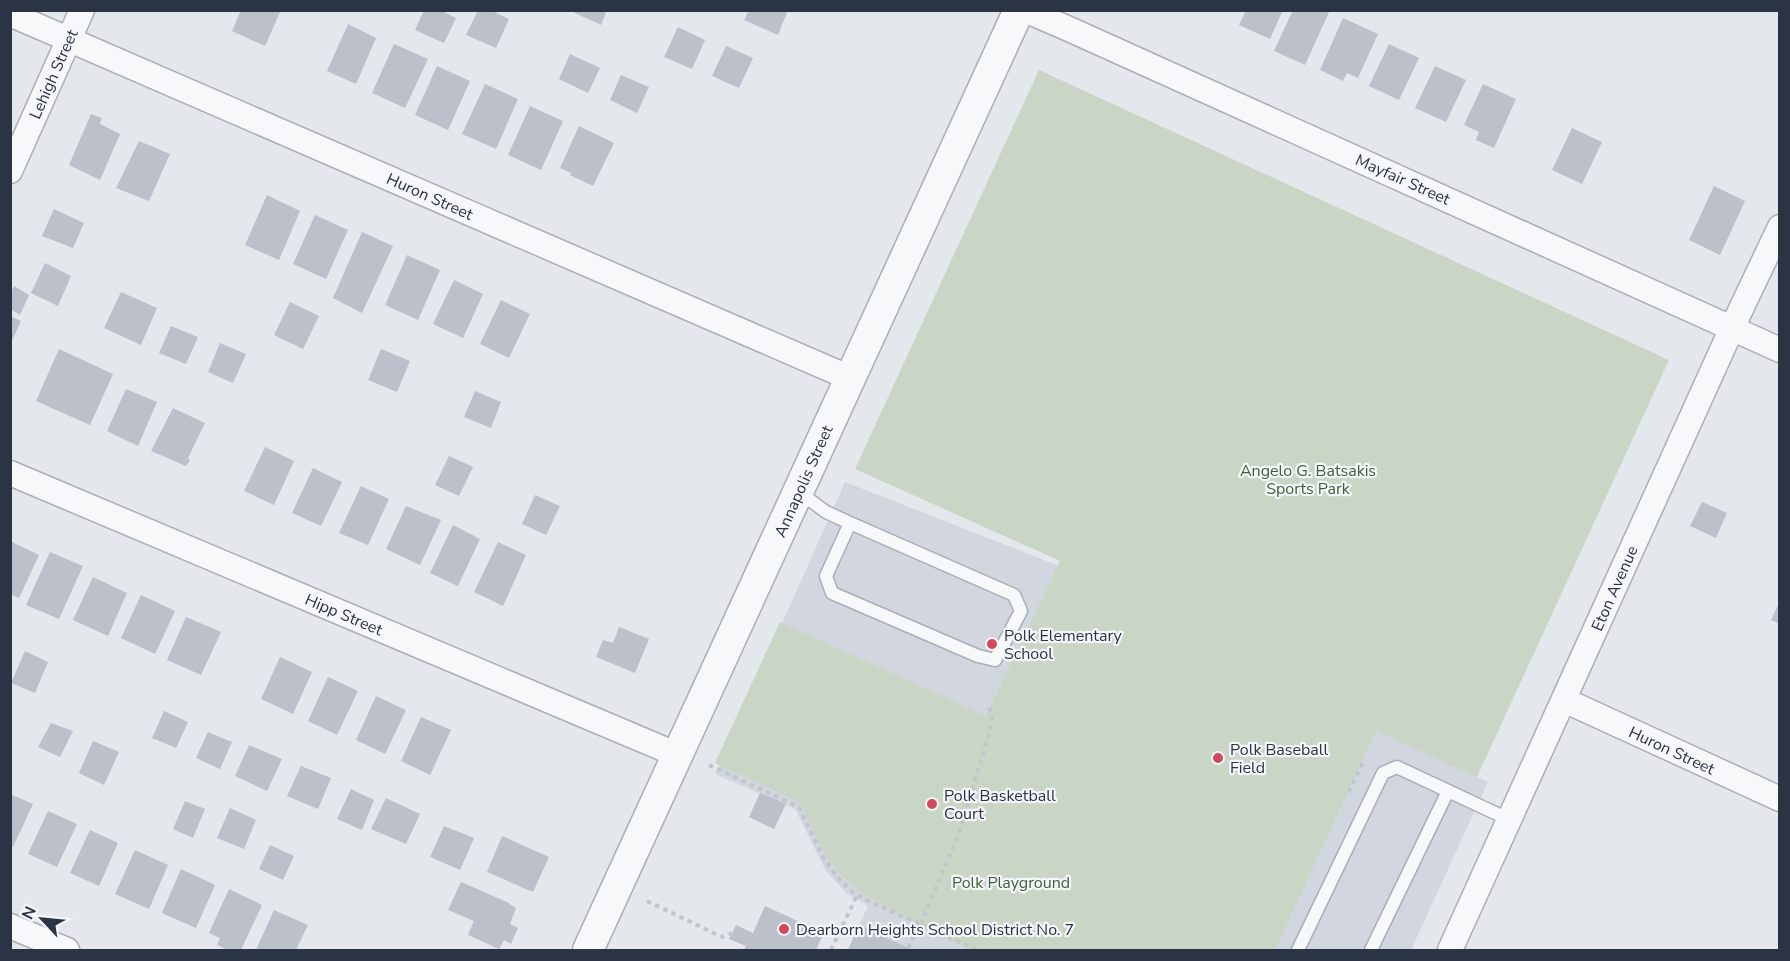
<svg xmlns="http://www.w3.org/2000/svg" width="1790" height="961" viewBox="0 0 1790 961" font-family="'Nunito Sans',sans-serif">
<rect width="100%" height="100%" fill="#e4e7ec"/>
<path fill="#d2d6de" d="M845 482 1062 567 1361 721 1488 782 1411 950H848L868 906 846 893 826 871 795 809 715 774Z"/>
<path fill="#c9d6c5" d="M1039 70 1669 360 1477 777 1376 731 1275 950H971L915 926 916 923C888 908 857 894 836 869 820 851 812 824 801 803L715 763 780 622 986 716 1060 561 855 469Z"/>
<g fill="#bbc0ca">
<path d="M241 10H281L265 46 232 31Z"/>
<path d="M424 10H440L456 18 444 43 415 30Z"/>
<path d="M478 10H490L509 19 496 48 466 35Z"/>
<path d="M574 10H607L601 25 573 12Z"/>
<path d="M749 10H788L778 35 744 20Z"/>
<path d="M1246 10H1283L1270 39 1239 25Z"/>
<path d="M1293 10H1330L1305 65 1274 51Z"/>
<path d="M1343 18 1378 34 1358 78 1347 73 1343 81 1320 70Z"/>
<path d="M348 24 376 38 356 84 327 71Z"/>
<path d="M678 27 705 40 692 69 664 57Z"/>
<path d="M394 44 428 59 405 108 372 93Z"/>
<path d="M1389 44 1419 58 1399 100 1369 86Z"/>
<path d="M726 46 753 58 739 88 712 76Z"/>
<path d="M570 54 600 68 588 93 559 79Z"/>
<path d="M437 66 470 81 448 130 415 115Z"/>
<path d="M1435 66 1466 80 1446 122 1415 108Z"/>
<path d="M621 75 649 87 637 113 610 100Z"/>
<path d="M485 84 518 99 496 149 462 134Z"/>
<path d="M1483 84 1516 99 1494 148 1476 140 1479 132 1464 125Z"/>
<path d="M530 106 563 121 541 170 508 155Z"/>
<path d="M91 114 102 118 100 124 120 134 100 180 69 165Z"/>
<path d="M579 126 614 143 593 186 570 175 571 173 560 168Z"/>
<path d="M1572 128 1602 142 1582 184 1552 170Z"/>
<path d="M139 141 170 154 149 201 116 188Z"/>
<path d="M1714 186 1745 201 1720 255 1689 240Z"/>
<path d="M267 195 300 211 279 260 245 245Z"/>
<path d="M54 209 84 223 73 248 42 236Z"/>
<path d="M315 215 348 230 326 279 293 264Z"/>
<path d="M362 232 393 246 362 313 333 298Z"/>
<path d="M407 255 440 270 418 320 385 305Z"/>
<path d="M45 263 71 276 58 306 31 293Z"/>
<path d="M454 280 483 294 463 338 433 324Z"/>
<path d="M14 286 29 295 20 315 10 309V294Z"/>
<path d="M121 292 157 308 141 345 104 328Z"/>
<path d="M501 300 530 314 509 358 480 344Z"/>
<path d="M290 302 319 316 303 349 274 335Z"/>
<path d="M10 316 21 321 10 345Z"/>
<path d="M171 326 198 337 186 364 159 353Z"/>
<path d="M220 343 246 354 233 383 208 372Z"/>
<path d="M59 349 113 374 90 425 36 401Z"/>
<path d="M381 349 410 361 397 392 368 380Z"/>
<path d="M126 389 157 402 138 446 107 431Z"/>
<path d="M475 391 501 402 491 428 464 417Z"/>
<path d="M173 408 205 423 188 458 190 460 186 466 151 451Z"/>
<path d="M265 447 294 461 274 505 244 491Z"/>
<path d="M449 456 473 467 459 496 435 485Z"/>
<path d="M313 468 342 482 321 526 292 513Z"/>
<path d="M361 486 389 499 368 545 339 533Z"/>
<path d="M535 495 560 506 546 535 522 524Z"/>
<path d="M1702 502 1727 513 1716 538 1690 526Z"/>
<path d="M406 506 441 520 420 565 386 549Z"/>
<path d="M453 525 480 539 458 586 430 573Z"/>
<path d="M10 541 39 555 19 598 10 594Z"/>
<path d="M498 542 526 555 503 606 474 592Z"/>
<path d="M50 552 83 566 59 619 26 605Z"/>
<path d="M93 577 127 593 108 636 73 620Z"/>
<path d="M141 595 175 611 155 654 121 638Z"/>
<path d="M1780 601V624L1771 620Z"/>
<path d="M186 617 221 632 201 675 167 660Z"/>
<path d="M619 627 649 639 635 673 596 657 603 640 613 643Z"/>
<path d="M25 651 48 662 35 693 11 683Z"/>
<path d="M280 657 312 672 293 714 261 699Z"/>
<path d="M328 677 358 691 337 735 308 721Z"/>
<path d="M376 696 406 710 385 754 356 740Z"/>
<path d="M164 711 188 722 176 748 152 738Z"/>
<path d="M421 717 451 730 430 775 401 761Z"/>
<path d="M51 723 73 731 60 757 38 747Z"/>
<path d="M208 732 232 742 220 769 196 758Z"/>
<path d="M93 741 119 752 104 785 79 773Z"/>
<path d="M249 745 282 759 267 791 235 776Z"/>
<path d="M301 766 331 778 318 809 287 796Z"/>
<path d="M351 789 374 800 362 830 337 819Z"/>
<path d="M760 793 786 804 774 829 749 817Z"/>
<path d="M10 794 33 804 13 847 10 846Z"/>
<path d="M386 798 420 814 406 844 371 829Z"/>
<path d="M185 801 205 809 193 838 173 829Z"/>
<path d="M230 808 256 820 244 849 217 838Z"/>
<path d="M48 811 77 824 57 867 28 854Z"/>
<path d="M444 826 474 838 460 870 430 857Z"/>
<path d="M90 830 118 843 99 886 70 873Z"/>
<path d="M502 836 549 857 533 892 487 872Z"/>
<path d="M270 845 294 856 283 880 259 869Z"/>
<path d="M135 850 168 865 149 909 115 894Z"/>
<path d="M181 869 215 885 196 928 162 913Z"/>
<path d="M461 882 507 902 516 908 510 924 518 928 511 944 504 940 499 949 468 935 474 921 448 910Z"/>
<path d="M229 889 262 905 241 950H228L217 945 220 938 209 933Z"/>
<path d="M765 906 824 933 816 950H744L746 946 729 939 736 925 753 933Z"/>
<path d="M274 910 308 925 296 950H256Z"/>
<path d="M859 925 908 948 914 950H848Z"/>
</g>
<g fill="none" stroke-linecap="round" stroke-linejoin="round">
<defs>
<g id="service">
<path d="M799 492 826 512 850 523 1014 595 1021 611 995 660 978 656 832 593 826 576 850 523"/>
<path d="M1298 950 1383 773 1397 767 1510 820"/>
<path d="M1371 950 1448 791"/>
</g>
<g id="minor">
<path d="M1025 10 1069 29 1780 350"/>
<path d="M10 14 850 378"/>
<path d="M10 171 82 10"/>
<path d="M10 473 678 755"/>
<path d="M1564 700 1780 799"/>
<path d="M10 926 67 950"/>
<path d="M1450 950 1732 328 1780 227"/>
</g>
<path id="tertiary" d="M588 950 1019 10"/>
</defs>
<use href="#service" stroke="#a9aeb7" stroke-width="15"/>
<use href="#minor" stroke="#a9aeb7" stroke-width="27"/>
<use href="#tertiary" stroke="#a9aeb7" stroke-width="33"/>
<g stroke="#c2c5cb" stroke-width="4" stroke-dasharray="4.5 4.5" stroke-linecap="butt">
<path d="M709 765 799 807 824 859 840 880 854 893 870 902 978 950"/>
<path d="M1349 792 1363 762"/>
<path d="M647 901 722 937 732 933"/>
<path d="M908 948 920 925 959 833 990 731 992 714 989 707"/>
<path d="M831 950 857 895"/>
</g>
<use href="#service" stroke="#f7f8fa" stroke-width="12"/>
<use href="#minor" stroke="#f7f8fa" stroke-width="24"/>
<use href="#tertiary" stroke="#f7f8fa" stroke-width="30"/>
</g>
<g fill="#d1495b" stroke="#f4f6f9" stroke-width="2">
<circle cx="992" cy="644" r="6"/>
<circle cx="1218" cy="758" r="6"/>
<circle cx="932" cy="804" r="6"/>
<circle cx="784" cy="929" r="6"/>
</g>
<g text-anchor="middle" stroke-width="4.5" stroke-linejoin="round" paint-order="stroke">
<g font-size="16" fill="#2b3445" stroke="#f4f6f9">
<text transform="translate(53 74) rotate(-66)" y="6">Lehigh Street</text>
<text transform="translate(1403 179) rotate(24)" y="6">Mayfair Street</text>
<text transform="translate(430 196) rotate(24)" y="6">Huron Street</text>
<text transform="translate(803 481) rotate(-66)" y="6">Annapolis Street</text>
<text transform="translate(1614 588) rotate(-66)" y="6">Eton Avenue</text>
<text transform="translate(344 614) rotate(23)" y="6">Hipp Street</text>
<text transform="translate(1672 750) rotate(25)" y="6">Huron Street</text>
</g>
<g font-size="16" fill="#3f6138" stroke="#f4f6f9">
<text x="1308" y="476">Angelo G. Batsakis<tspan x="1308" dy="18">Sports Park</tspan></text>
<text x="1011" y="888">Polk Playground</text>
</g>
<g font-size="16" fill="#2b3445" stroke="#f4f6f9" text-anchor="start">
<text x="1004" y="641">Polk Elementary<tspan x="1004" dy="18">School</tspan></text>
<text x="1230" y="755">Polk Baseball<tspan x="1230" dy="18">Field</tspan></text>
<text x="944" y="801">Polk Basketball<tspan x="944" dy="18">Court</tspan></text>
<text x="796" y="935">Dearborn Heights School District No. 7</text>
</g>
</g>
<rect width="1790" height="961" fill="none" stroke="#2b3445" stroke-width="24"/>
<g transform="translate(42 919) rotate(296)" stroke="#f4f6f9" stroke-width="4.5" paint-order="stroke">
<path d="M0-4.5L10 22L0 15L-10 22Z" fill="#2b3445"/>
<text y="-9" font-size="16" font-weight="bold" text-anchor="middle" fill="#2b3445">N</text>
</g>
</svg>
